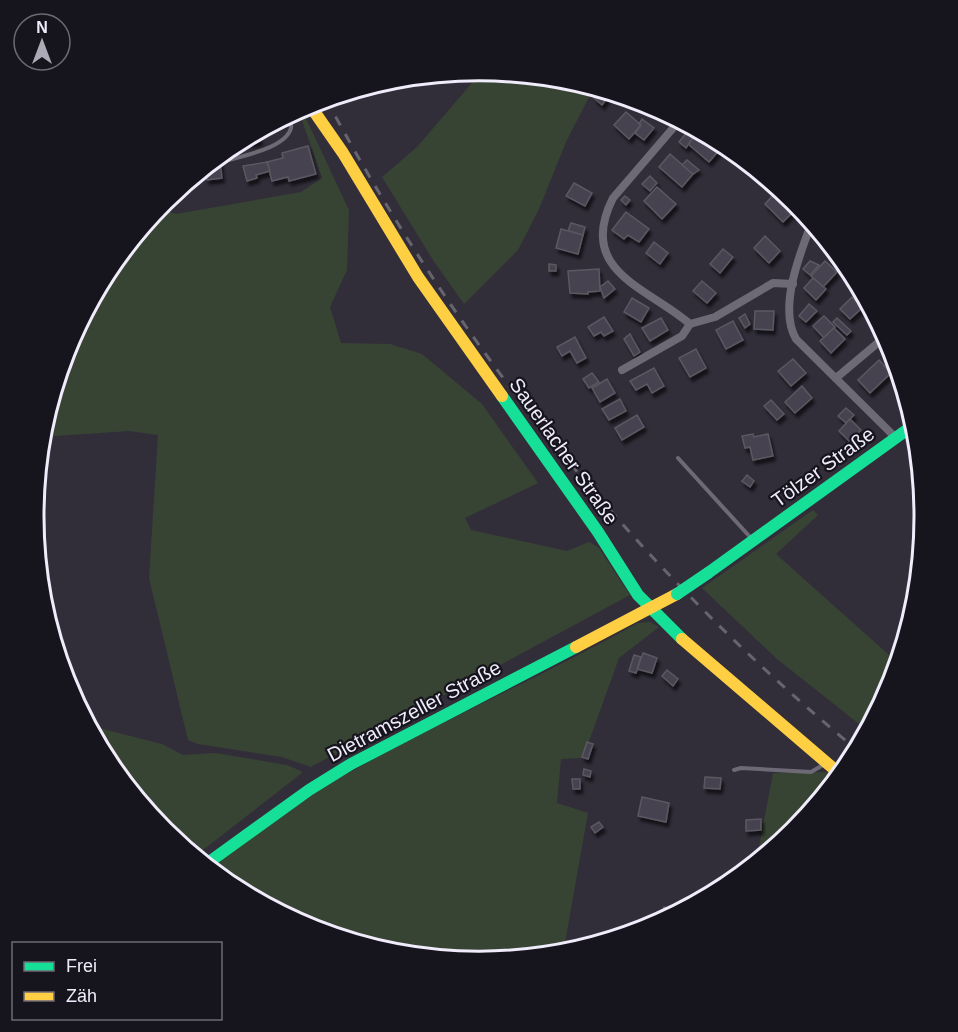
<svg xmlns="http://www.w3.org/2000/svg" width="958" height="1032" viewBox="0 0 958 1032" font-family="Helvetica,sans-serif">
<defs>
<filter id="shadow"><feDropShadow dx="2.5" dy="4.5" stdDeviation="1.5" flood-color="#0009"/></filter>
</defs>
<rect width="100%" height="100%" fill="#312e3a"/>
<g fill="#384433">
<path d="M483 70 566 79 594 87 566 142 539 209 518 250 464 304 433 260 382 177 417 147Z"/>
<path d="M301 108 349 210 347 270 330 307 341 343 390 344 422 354 482 404 538 483 465 518 471 530 567 551 589 542 599 548 630 595 311 767 282 757 198 744 188 740 149 578 158 435 129 431 41 437 67 345 108 268 158 208 176 214 301 192 322 178 302 120Z"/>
<path d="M813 510 818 515 776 554 898 663 891 687 868 731 777 659 702 588Z"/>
<path d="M650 622 659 627 619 658 583 758 561 759 557 803 588 813 563 954 479 962 392 953 308 928 231 887 209 869C251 839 291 805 336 780 435 724 539 678 638 623Z"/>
<path d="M87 725 162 744 183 755 215 753 287 765 301 771 302 773 194 857 163 831 108 764Z"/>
<path d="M830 772 838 779 794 832 756 863 773 773Z"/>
</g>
<g fill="#46424f" stroke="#5b5862" stroke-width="1.5" filter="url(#shadow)">
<path d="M601 90 608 97 602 105 594 98Z"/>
<path d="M638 101 650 104 657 108 653 113Z"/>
<path d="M626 112 641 125 629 139 614 125Z"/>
<path d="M283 118 284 122 268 127V126Z"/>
<path d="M642 119 654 128 644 140 635 133 641 125 639 124Z"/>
<path d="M699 130 723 146 709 162 688 144Z"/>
<path d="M257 131 260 141 250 143 248 136Z"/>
<path d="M688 131 694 136 686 148 679 142Z"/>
<path d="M308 146 316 174 289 181 288 177 272 181 267 162 283 158 282 153Z"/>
<path d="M670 154 693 174 682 187 659 167Z"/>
<path d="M687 160 699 170 693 174 682 165Z"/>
<path d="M220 162 222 178 207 180 205 166 209 163Z"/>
<path d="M267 162 270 171 256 175 257 178 247 181 243 166Z"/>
<path d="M650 176 657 183 650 191 642 184Z"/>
<path d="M574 183 592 193 585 206 566 196Z"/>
<path d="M657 187 676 204 662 219 644 201Z"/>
<path d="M776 192 795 210 783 222 765 204Z"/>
<path d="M625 196 630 200 626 205 621 200Z"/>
<path d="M626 212 649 229 639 242 628 235 624 239 612 230Z"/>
<path d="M571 223 585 227 583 235 568 231Z"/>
<path d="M561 229 583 235 578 254 556 248Z"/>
<path d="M821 233 831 245 828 248 816 238Z"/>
<path d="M765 236 780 251 769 263 754 248Z"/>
<path d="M654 242 668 253 660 264 646 253Z"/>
<path d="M723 249 733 257 720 273 710 264Z"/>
<path d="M810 261 819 265 810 275 803 269Z"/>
<path d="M825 261 837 272 823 287 811 276Z"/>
<path d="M549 264 556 265V271H549Z"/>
<path d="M599 269 600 291 588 292V294L570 293 568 271Z"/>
<path d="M813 278 826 289 816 300 804 288Z"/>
<path d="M608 281 615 289 604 298 600 287Z"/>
<path d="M702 281 716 293 707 303 693 291Z"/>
<path d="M852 297 862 308 850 319 840 309Z"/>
<path d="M632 298 649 308 641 322 624 312Z"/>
<path d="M809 304 817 311 806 322 799 316Z"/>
<path d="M755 311H774L773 330 754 329Z"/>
<path d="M745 314 750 324 745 328 739 318Z"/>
<path d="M824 316 835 327 824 338 813 326Z"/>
<path d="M604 317 613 331 604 336 601 332 594 336 588 327Z"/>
<path d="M661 318 668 330 650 341 642 328Z"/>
<path d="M837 318 851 331 847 335 833 322Z"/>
<path d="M733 321 743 340 726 349 716 330Z"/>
<path d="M834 328 845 339 831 353 820 341Z"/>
<path d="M630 334 640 352 634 356 624 339Z"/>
<path d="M575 337 586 358 577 363 570 351 562 356 557 347Z"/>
<path d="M696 349 706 368 690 377 679 358Z"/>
<path d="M793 359 806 373 791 386 778 371Z"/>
<path d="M879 360 891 373 870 393 858 380Z"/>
<path d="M654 368 664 386 652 393 647 384 636 390 630 381Z"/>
<path d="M592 373 599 382 589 388 583 379Z"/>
<path d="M607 379 615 393 600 402 592 388Z"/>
<path d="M802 386 812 398 795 413 785 402Z"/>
<path d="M620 399 626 411 609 420 602 409Z"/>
<path d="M771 400 784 414 777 420 764 406Z"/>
<path d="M846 408 854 415 846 423 838 416Z"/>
<path d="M637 415 644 427 622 440 615 428Z"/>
<path d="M850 419 861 430 850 442 839 431Z"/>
<path d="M753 434 754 437 768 434 773 456 753 460 750 447 745 448 742 436Z"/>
<path d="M747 475 754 481 750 487 742 481Z"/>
<path d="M643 653 657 658 652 673 637 669Z"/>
<path d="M634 655 641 657 636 673 629 671Z"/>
<path d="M667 670 678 679 673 686 662 676Z"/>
<path d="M587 742 593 744 588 759 582 757Z"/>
<path d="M584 769 591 771 590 777 583 775Z"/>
<path d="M705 777 721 778 720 789 704 788Z"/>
<path d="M572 779H580V789H573Z"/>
<path d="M642 797 669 803 666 822 638 816Z"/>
<path d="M761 819V830L746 831V820Z"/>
<path d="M599 822 603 827 595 833 591 827Z"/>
<path d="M664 907 673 911 670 917 665 920 659 918Z"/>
</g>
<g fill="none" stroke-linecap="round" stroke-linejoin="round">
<g stroke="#6d6a76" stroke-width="4">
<path d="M225 161C242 156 286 148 291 128 292 124 290 119 289 114"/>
<path d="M678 458 751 538"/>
<path d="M734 770 741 768 811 772 823 765"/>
</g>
<g stroke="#6d6a76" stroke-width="8">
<path d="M680 120 613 198C576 271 647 287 690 324L715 317 773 283 793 284"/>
<path d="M812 222C800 253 778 308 796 339L896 438"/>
<path d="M622 370 682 336 690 324"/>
<path d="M836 378 886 336"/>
</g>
<g stroke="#16e098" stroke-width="12">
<path d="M502 396 598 532 638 595 682 639"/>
<path d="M708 573 915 424"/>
<path d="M205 865 309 790 351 764 576 647"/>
</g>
<g stroke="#ffcf43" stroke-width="12">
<path d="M309 104 343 153 418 277 502 396"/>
<path d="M682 639 841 775"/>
<path d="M576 647 677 594"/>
</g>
<path stroke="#67646f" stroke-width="3" stroke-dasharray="10 10" stroke-linecap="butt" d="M326 99C460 349 638 569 857 750"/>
<path stroke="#16e098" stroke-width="12" d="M677 594 708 573"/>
</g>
<g text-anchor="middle" stroke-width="4.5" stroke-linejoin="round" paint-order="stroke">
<g font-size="20" fill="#f0ecfb" stroke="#16141d">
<text transform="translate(564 451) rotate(55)" y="7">Sauerlacher Straße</text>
<text transform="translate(823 467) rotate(-36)" y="7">Tölzer Straße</text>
<text transform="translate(414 711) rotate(-28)" y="7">Dietramszeller Straße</text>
</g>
</g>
<path d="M0 0H958V1032H0ZM44 516a435 435 0 1 1 870 0a435 435 0 1 1-870 0Z" fill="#16141d" fill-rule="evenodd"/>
<path fill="none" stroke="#f0ecfb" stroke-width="3" d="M44 516a435 435 0 1 1 870 0a435 435 0 1 1-870 0Z"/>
<rect x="12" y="942" width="210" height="78" fill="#16141d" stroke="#6d6a76" stroke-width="1.5"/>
<rect x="24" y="962" width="30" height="9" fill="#16e098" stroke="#6d6a76" stroke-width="1.5"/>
<text x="66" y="972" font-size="18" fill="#f0ecfb">Frei</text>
<rect x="24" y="992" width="30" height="9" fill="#ffcf43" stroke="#6d6a76" stroke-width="1.5"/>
<text x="66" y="1002" font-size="18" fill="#f0ecfb">Zäh</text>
<g transform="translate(42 42)"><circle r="28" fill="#16141d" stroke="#6d6a76" stroke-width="1.5"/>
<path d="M0-4.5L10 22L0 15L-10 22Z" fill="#adaab7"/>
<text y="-9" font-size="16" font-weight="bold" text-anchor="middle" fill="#f0ecfb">N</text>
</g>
</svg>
